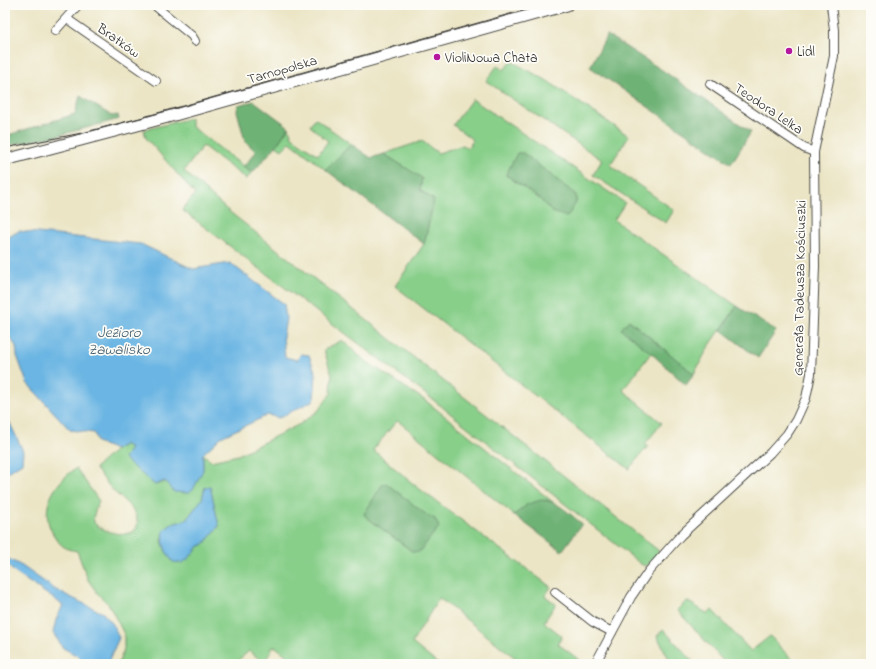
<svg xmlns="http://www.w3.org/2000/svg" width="876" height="669" viewBox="0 0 876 669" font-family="'Indie Flower',sans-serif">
<rect width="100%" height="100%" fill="#fdfcf7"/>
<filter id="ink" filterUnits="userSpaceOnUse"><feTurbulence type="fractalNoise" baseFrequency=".025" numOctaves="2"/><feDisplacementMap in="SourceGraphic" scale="8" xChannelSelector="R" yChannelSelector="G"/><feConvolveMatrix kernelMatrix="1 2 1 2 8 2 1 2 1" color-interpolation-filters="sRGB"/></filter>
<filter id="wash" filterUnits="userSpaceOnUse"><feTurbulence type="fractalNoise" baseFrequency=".012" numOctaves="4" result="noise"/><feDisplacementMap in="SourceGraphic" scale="16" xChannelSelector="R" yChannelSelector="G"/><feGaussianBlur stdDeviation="0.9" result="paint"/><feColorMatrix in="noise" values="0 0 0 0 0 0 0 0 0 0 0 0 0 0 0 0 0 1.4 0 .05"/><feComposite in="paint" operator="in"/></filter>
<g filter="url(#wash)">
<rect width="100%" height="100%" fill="#ebe5c5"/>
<g fill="#88cf8a" stroke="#5a7d5a" fill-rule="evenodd">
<path d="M511 61 546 80 629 136 610 165 674 210 666 223 593 175 602 160 486 81 497 66 504 70Z"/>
<path d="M472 99 625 203 614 220 737 306 708 348 694 374 629 320 622 329 651 353 623 390 662 423 645 444 648 446 629 469 395 286 424 244 434 200 420 190 422 178 384 154 422 141 438 153 463 145 468 148 473 140 453 125ZM523 153 576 195V203L552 212 540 199 506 175Z"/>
<path d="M191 118V126L252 173 246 179 203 146 184 171 226 209 659 551 647 566 642 565 432 399 182 210 195 194 146 138 144 130Z"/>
<path d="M315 118 351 144 326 170 290 142 282 150 276 146 289 127 292 137 318 155 328 141 310 126Z"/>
<path d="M342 340 364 360 426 401 558 506 547 500 534 503 528 504 514 515 398 421 395 423 373 450 417 487 551 587 545 596 556 604 544 622 562 636 558 644 585 664H523L439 598 412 643 438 664H297L276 647H273L266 660 270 664H266L249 651 234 664H118L124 649V634L109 605 98 594 88 580 77 551C65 549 62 547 55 537 37 511 53 484 76 468L99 501C97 507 92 515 94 522 97 531 142 545 137 519 135 507 118 497 110 487 105 481 100 474 95 468L115 450 125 444 130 448 125 459 155 485 203 470V454L211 461 238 455 300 424 318 411 331 393 332 376 324 350ZM386 484 428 516 435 519 413 552 367 517 364 514ZM210 486 219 526 204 544 198 547 188 559 166 552 162 541 164 530 172 524 186 520 202 499 205 487Z"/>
<path d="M687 601 708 614 712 610 751 651 770 636 796 664H726L677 610Z"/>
<path d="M663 629 695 664H663L669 659 657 636Z"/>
</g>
<g fill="#6eb276" stroke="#4c6e50">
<path d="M607 35 662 70 751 132 731 164 590 67Z"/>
<path d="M80 96 112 116 118 115 119 119 60 135 5 146V136L75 114Z"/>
<path d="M254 101 289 127 276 146 252 173 243 167 256 152 245 141 237 111 238 105Z"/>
<path d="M351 144 371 158 384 154 422 178 420 190 434 200 424 244 326 170Z"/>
<path d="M517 153H523L576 195V203L567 217 552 212 540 199 506 175Z"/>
<path d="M737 306 776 331 758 358 721 330Z"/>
<path d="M629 320 694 374 686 385 651 353 621 329Z"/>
<path d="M386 483 428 516 435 519 439 527 419 552H413L366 517 364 514 382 485Z"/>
<path d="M541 500C557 500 571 515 582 524L562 551 514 515 528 504Z"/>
</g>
<g fill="#6ab5e3" stroke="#4a7087">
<path d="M19 231 141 244 193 269 230 263 284 304 286 319 283 336 285 357 297 360 301 354 309 355 316 374 314 400 279 418 268 415 221 437 203 454V470L193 490 189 493 174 492 165 481 155 485 124 459 130 448 125 444 115 450 97 442 94 433 70 430 27 383 17 356 16 346 5 331V239Z"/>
<path d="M5 421H9L23 451 22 463 6 473 5 481Z"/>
<path d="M210 486 219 526 204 544 198 547 188 559 182 563 173 562C164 550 162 544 164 530L172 524 186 520 202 499 205 487Z"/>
<path d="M5 557 22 566 56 590 103 613 113 624 119 638 107 664H85L78 656 63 648 53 633 56 620 63 605 14 572 5 562Z"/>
</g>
</g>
<g filter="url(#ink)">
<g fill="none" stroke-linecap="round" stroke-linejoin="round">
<defs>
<g id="street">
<path d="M154 5 192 36 195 41"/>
<path d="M67 19 156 81"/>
<path d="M55 31 78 5"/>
<path d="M710 84 804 148 814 152"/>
<path d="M555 592 593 622 612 632"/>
<path d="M595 664 631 597 648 572 681 535 770 453 787 434 796 420 806 398 811 374 815 266 814 152 834 56V30L831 5"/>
</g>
<path id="secondary" d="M5 160 164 118 567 5"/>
</defs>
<use href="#street" stroke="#484742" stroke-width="10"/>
<use href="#secondary" stroke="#484742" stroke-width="13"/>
<use href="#street" stroke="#fff" stroke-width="8"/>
<use href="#secondary" stroke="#fff" stroke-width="11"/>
<path stroke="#2b2b2b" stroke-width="1" d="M5 148 82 133 140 118 542 5"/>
</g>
</g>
<g fill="#b5179e" stroke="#fdfcf7" stroke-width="1.5">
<circle cx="789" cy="51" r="4"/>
<circle cx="437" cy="57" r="4"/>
</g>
<g text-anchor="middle" stroke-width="3.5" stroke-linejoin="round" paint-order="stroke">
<g font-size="14" fill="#2b2b2b" stroke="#fdfcf7">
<text transform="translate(119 40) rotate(35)" y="5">Bratków</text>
<text transform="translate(282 69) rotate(-16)" y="5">Tarnopolska</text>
<text transform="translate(769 108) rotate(34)" y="5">Teodora Lelka</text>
<text transform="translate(799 288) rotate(-89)" y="5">Generała Tadeusza Kościuszki</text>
</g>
<g font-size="14" fill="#2b2b2b" stroke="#fdfcf7" text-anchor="start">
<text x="797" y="56">Lidl</text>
<text x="445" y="62">VioliNowa Chata</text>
</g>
<g font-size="15" font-style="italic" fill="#415b6b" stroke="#fdfcf7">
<text x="119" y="337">Jezioro<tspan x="119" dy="17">Zawalisko</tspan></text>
</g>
</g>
<rect width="876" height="669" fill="none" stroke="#fdfcf7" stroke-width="20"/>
</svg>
